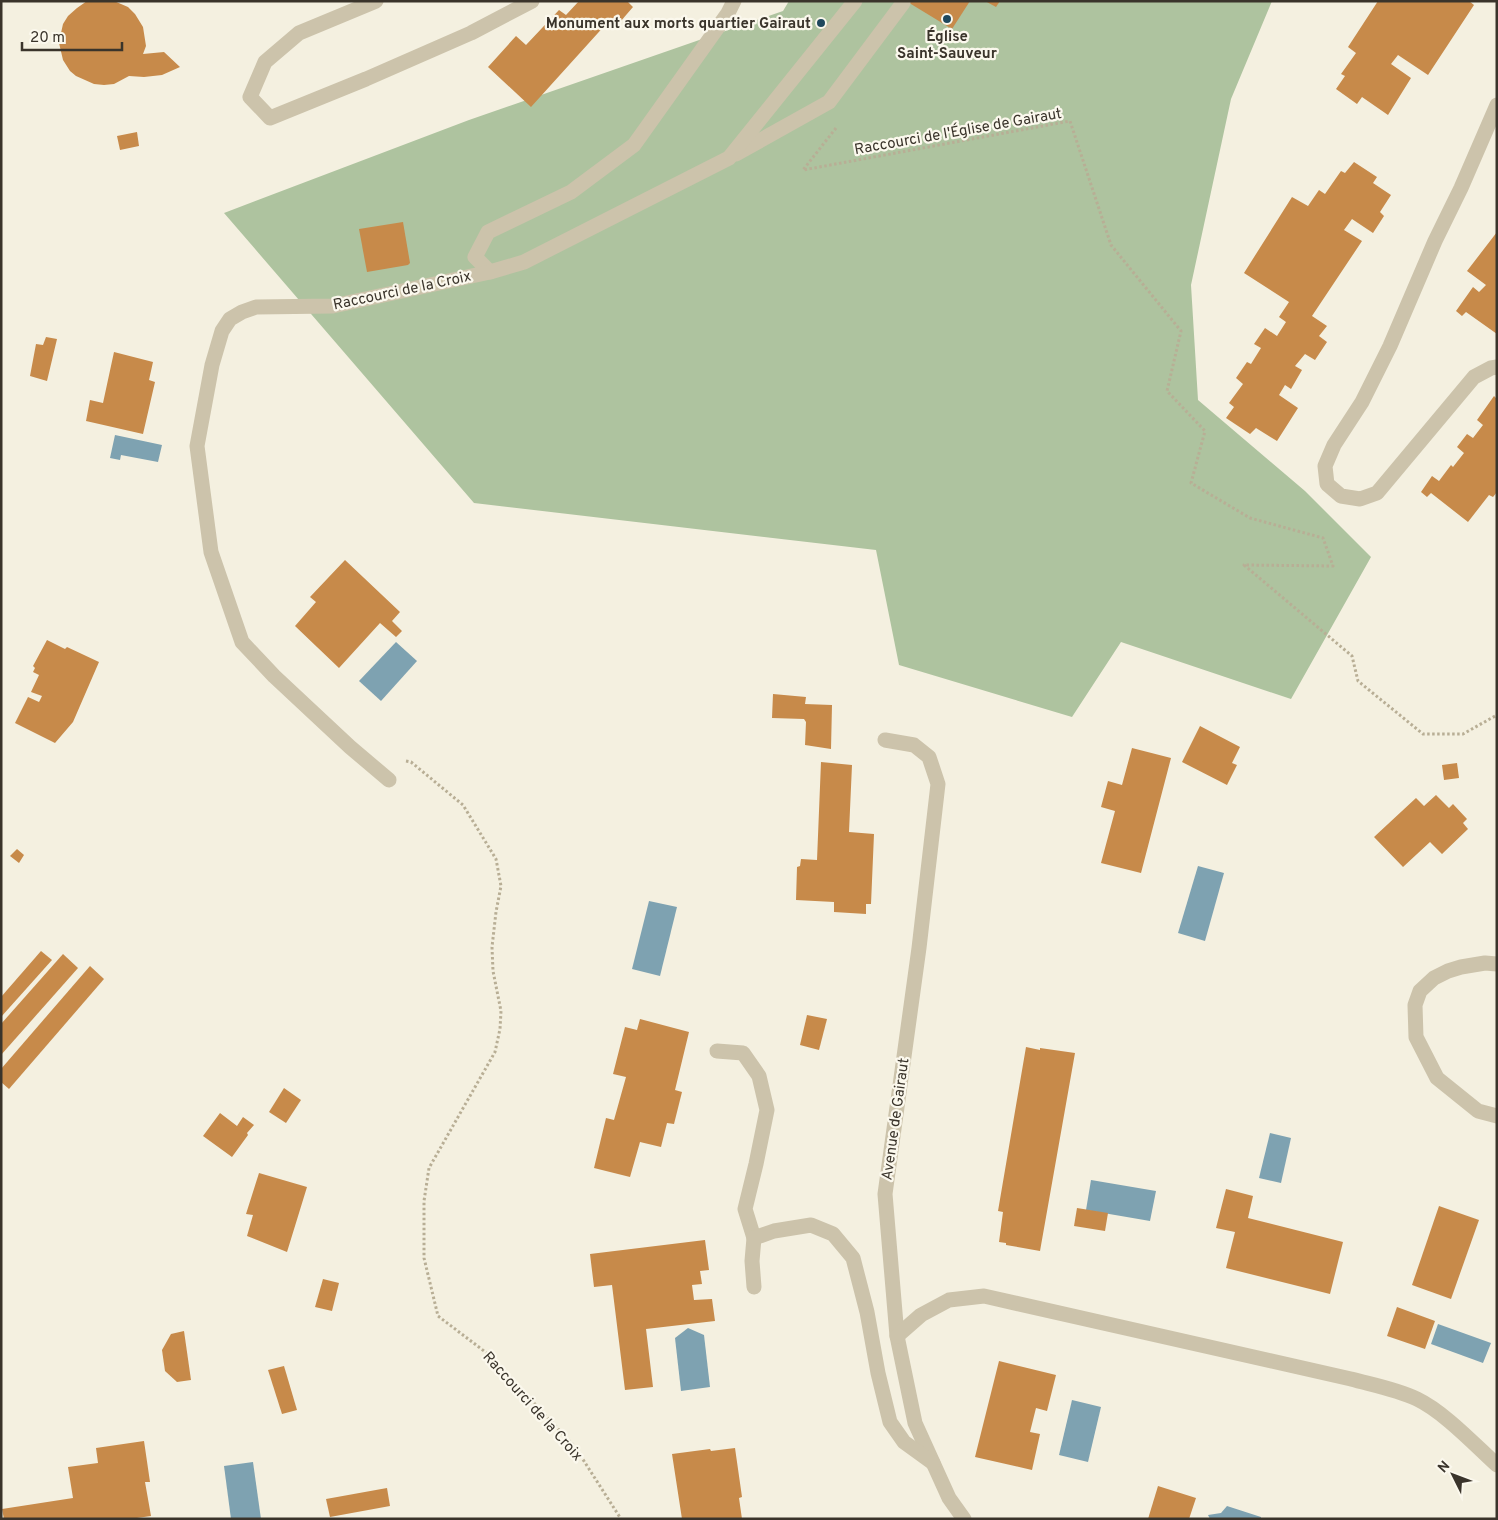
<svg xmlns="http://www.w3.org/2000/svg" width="1498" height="1520" viewBox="0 0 1498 1520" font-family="Overpass,sans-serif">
<rect width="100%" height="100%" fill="#f4f0e0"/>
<path fill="#aec39f" d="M789 1H1272L1231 99 1191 285 1198 400 1305 491 1371 557 1291 699 1121 642 1072 717 899 665 876 550 474 503 224 213 469 120 783 11Z"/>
<g fill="#7ea2b1">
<path d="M115 435 162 445 158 462 121 455 120 460 110 458Z"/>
<path d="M396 642 417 661 381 701 359 681Z"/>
<path d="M1198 866 1224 873 1205 941 1178 933Z"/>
<path d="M649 901 677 907 660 976 632 969Z"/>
<path d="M1270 1133 1291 1138 1281 1183 1259 1178Z"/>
<path d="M1091 1180 1156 1191 1150 1221 1086 1210Z"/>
<path d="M1438 1324 1491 1343 1483 1363 1431 1344Z"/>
<path d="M688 1328 704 1335 710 1387 681 1391 675 1338Z"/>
<path d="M1072 1400 1101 1407 1088 1462 1059 1455Z"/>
<path d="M253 1462 261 1519H231L224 1466Z"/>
<path d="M1227 1506 1261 1517V1519H1210L1208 1515 1221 1513Z"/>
</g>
<g fill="#c78a4a">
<path d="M87 1H114L128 7 135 14 143 27 146 46 143 54 164 52 180 67 162 75 144 77 129 76 114 84 104 85 94 84 76 76 70 71 63 60 59 43 61 33 63 24 68 16 77 8Z"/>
<path d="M579 1H629L628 2 633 7 614 29 607 23 531 107 488 67 516 36 526 45 559 10 566 15Z"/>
<path d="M906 1H970L952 29Z"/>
<path d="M985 1H1000L996 7Z"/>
<path d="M1378 1H1469L1474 5 1428 75 1398 55 1391 64 1411 78 1388 115 1362 97 1357 104 1336 89 1345 76 1341 74 1356 53 1348 47Z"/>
<path d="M137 132 139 146 120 150 117 136Z"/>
<path d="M1354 162 1377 177 1373 183 1391 195 1380 212 1384 216 1373 233 1352 219 1344 230 1362 241 1312 316 1327 326 1319 336 1327 342 1315 360 1305 354 1295 366 1302 370 1291 389 1285 385 1279 395 1298 408 1277 441 1256 428 1250 434 1226 418 1234 407 1229 403 1243 384 1236 378 1247 362 1251 364 1261 348 1254 344 1265 328 1277 336 1286 322 1279 317 1289 302 1244 273 1292 197 1308 206 1319 190 1325 194 1341 171 1345 173Z"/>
<path d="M403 222 410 263 408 265 367 272 359 229Z"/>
<path d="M1497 232V334L1466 312 1462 316 1456 311 1473 287 1479 292 1486 285 1467 271Z"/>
<path d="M46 337 57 339 47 381 30 376 36 344 43 345Z"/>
<path d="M114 352 153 362 149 380 155 382 143 434 86 421 90 400 103 403Z"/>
<path d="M1494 396 1497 399V492L1493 497 1489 495 1468 522 1431 493 1427 497 1421 492 1432 476 1439 481 1451 465 1453 467 1464 453 1457 447 1467 434 1473 438 1483 425 1477 420Z"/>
<path d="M345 560 400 612 392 621 402 631 396 637 380 623 339 668 295 626 316 602 310 597Z"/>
<path d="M47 640 65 649 67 647 99 662 73 722 55 743 15 723 28 697 39 702 42 696 31 692 39 675 33 672 35 668 33 666Z"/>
<path d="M773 694 806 697 805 704 832 705 831 749 805 745 806 722 804 719 772 718Z"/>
<path d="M1200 726 1240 747 1232 763 1237 765 1227 785 1182 762Z"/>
<path d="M1132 748 1171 758 1141 873 1101 863 1115 811 1101 807 1108 781 1122 785Z"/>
<path d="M821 762 852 765 849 832 874 834 871 904H866V914L834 912V902L796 900 797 867 800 866 801 859 817 860Z"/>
<path d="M1457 763 1459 778 1444 780 1442 765Z"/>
<path d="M1436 795 1449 808 1453 804 1467 819 1463 823 1468 829 1442 854 1430 842 1403 867 1374 837 1416 798 1424 806Z"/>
<path d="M17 849 24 855 19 863 10 856Z"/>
<path d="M41 951 52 960 1 1017V997Z"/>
<path d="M63 954 78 968 1 1055V1024Z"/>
<path d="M90 966 104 979 9 1089 1 1082V1069Z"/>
<path d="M807 1015 827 1019 819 1050 800 1045Z"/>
<path d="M640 1019 689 1032 675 1090 682 1092 674 1124 667 1123 661 1147 640 1142 630 1177 594 1168 606 1118 614 1120 626 1077 613 1074 625 1027 637 1030Z"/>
<path d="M1026 1047 1040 1050V1048L1075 1053 1040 1251 1006 1245V1243L999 1242 1003 1212 998 1211Z"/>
<path d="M284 1088 301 1100 286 1123 269 1112Z"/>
<path d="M220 1113 237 1126 243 1117 254 1125 247 1133 248 1135 232 1157 203 1136Z"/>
<path d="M259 1173 307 1187 287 1252 247 1236 253 1215 246 1214Z"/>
<path d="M1226 1189 1253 1196 1248 1218 1343 1242 1330 1294 1226 1268 1235 1232 1216 1228Z"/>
<path d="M1439 1206 1479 1220 1451 1299 1412 1285Z"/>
<path d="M1077 1208 1108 1213 1105 1231 1074 1226Z"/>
<path d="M705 1240 709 1270 700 1271 702 1284 692 1285 694 1300 712 1299 715 1321 646 1329 653 1387 625 1390 612 1285 594 1287 590 1254Z"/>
<path d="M323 1279 339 1283 332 1311 315 1307Z"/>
<path d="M1397 1307 1435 1321 1425 1349 1387 1336Z"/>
<path d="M184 1331 191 1380 177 1382 165 1371 162 1350 171 1334Z"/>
<path d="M999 1361 1056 1375 1047 1411 1036 1408 1030 1432 1040 1434 1032 1470 975 1457Z"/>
<path d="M284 1366 297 1410 282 1414 268 1370Z"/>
<path d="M144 1441 150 1482H145L151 1516 130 1519H4L2 1509 73 1498 68 1467 98 1463 96 1448Z"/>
<path d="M735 1448 742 1497 739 1498 742 1519H682L672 1454 710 1449 711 1451Z"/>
<path d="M1158 1486 1196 1498 1189 1519H1148Z"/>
<path d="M387 1488 390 1506 330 1517 326 1499Z"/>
</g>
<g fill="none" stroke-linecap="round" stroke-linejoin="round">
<g stroke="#b8ae95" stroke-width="3" stroke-dasharray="2.5 2.5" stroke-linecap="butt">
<path d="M836 128 803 170 1070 121 1111 245 1181 331 1167 391 1205 431 1191 483 1250 518 1323 538 1333 566 1244 565 1352 656 1358 681 1423 734H1463L1497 715"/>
<path d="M406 761 411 762 463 805 496 859 501 886 496 912 492 947 493 971 501 1011 500 1029 495 1052 429 1168 424 1201V1258L438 1316 488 1354 575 1447 621 1519"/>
</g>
<g stroke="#ccc3ab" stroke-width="15">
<path d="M376 1 299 33 265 62 250 97 270 118 366 79 471 33 532 1"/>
<path d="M1497 105 1461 188 1435 241 1390 346 1362 402 1334 445 1325 466 1327 484 1341 496 1360 499 1377 493 1474 377 1491 368 1497 367"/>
<path d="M736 154 829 102 903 3"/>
<path d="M490 272 475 257 488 232 571 192 634 145 728 13 734 1"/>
<path d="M885 740 914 745 929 757 938 784 919 948 885 1194 897 1336 915 1423 949 1498 964 1519"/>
<path d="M389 780 350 747 274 676 242 642 211 552 197 446 212 365 222 331 230 319 242 312 256 307 333 306 490 272 524 262 729 158 855 1"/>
<path d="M1497 964 1485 963 1461 967 1448 971 1434 978 1420 991 1415 1005 1416 1037 1437 1078 1478 1111 1497 1116"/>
<path d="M717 1051 743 1053 759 1076 767 1110 756 1164 745 1209 754 1238"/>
<path d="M754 1287 752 1261 754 1238 774 1231 811 1225 833 1234 853 1258 867 1312 878 1373 890 1422 904 1442 933 1463"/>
<path d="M897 1336 921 1315 949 1300 984 1296 1351 1379C1373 1385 1396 1389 1417 1399 1444 1412 1474 1444 1497 1465"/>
</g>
</g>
<g fill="#1f485d" stroke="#fbf8ed" stroke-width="2">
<circle cx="947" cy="19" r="5"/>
<circle cx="821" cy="23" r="5"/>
</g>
<g text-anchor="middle" stroke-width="4.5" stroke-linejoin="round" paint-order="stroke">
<g font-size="15" font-weight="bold" fill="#3a342b" stroke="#fbf8ed" text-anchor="end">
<text x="811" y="28">Monument aux morts quartier Gairaut</text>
<text x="947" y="41" text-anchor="middle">Église<tspan x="947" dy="17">Saint-Sauveur</tspan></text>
</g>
<g font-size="15" fill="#3a342b" stroke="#fbf8ed">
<text transform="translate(958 131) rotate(-10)" y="5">Raccourci de l'Église de Gairaut</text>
<text transform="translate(402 290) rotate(-12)" y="5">Raccourci de la Croix</text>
<text transform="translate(895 1119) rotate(-82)" y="5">Avenue de Gairaut</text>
<text transform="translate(533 1406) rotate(48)" y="5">Raccourci de la Croix</text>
</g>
</g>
<rect width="1498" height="1520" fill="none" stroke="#3a342b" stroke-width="5"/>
<g transform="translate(1453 1475) rotate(312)" stroke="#fbf8ed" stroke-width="4" paint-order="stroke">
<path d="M0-4L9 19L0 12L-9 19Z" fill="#3a342b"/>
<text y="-8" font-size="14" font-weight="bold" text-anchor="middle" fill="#3a342b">N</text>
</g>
<path d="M22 42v8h100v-8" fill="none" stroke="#3a342b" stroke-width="2.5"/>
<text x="30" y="42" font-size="15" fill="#3a342b" stroke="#fbf8ed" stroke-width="4" paint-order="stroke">20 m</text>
</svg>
